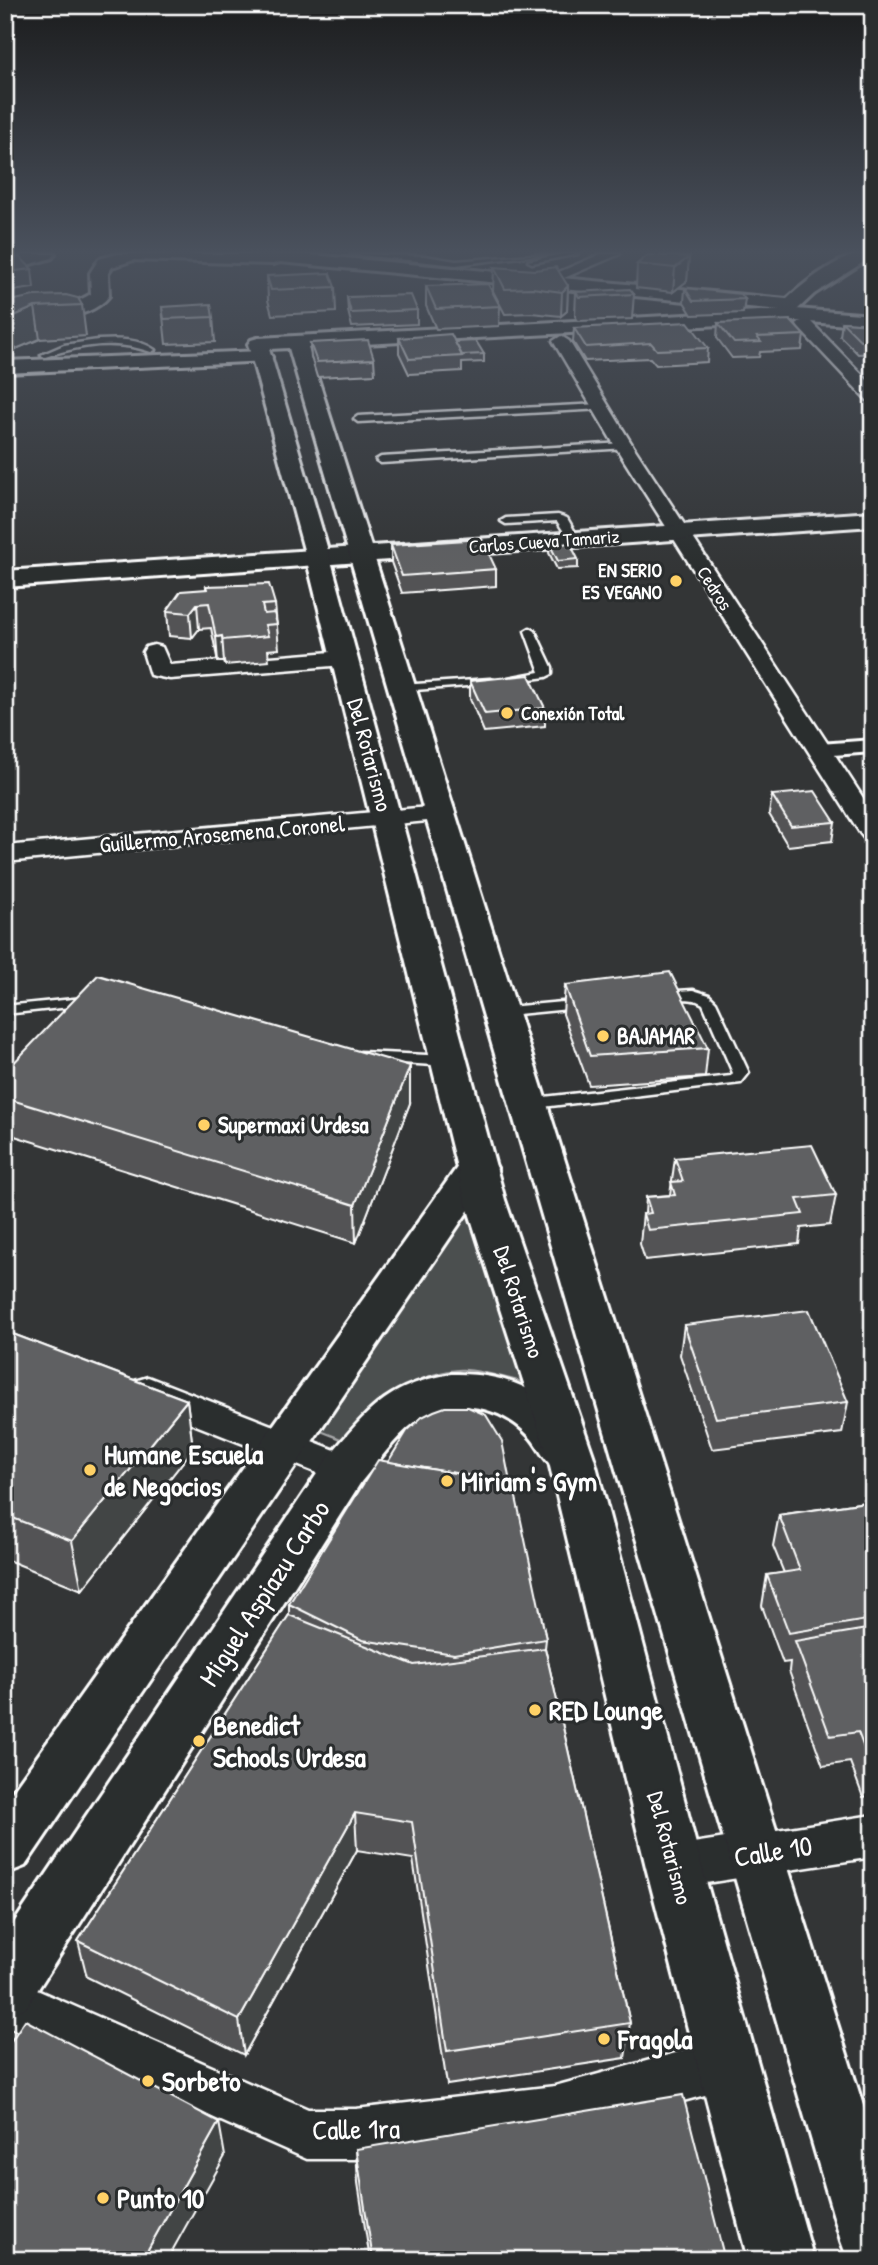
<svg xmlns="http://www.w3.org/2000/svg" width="878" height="2265" viewBox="0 0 878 2265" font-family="'Patrick Hand',sans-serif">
<rect width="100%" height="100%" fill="#333536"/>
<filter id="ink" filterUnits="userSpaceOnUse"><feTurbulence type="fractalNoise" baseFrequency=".0143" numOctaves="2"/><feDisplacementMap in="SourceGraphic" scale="14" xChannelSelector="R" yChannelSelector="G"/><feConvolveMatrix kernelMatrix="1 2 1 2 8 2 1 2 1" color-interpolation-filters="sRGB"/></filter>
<g filter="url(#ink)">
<path fill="#4c4f50" stroke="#a6a7a8" stroke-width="2" d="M466 1209 481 1217 539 1386C519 1382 476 1368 458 1370 407 1375 378 1405 346 1441L318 1430Z"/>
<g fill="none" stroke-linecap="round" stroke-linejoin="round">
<defs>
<g id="service">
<path d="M351 254 425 256 456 261 545 254 456 265Z"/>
<path d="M563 254H578L532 263 528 261Z"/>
<path d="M98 340C117 339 139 338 155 350L151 352C114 339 81 345 45 357L41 355 64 345Z"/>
<path d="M600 404 604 407 603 409 358 422 354 419 358 416Z"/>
<path d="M624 443 627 444V448L381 463 376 460 381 457Z"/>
<path d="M558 515 567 518 579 539 578 541H570L557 521 506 524 501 521 506 518Z"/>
<path d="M530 628 535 631 552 667V674L546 677 508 682V678L540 672 525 631Z"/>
<path d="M490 679 494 680V684L401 691 395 688 401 685Z"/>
<path d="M693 990 709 995 716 1002 749 1073 741 1083 526 1109 521 1107 518 1104 521 1101 526 1099 731 1076 733 1073 703 1004C687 993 668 1006 655 996L662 992Z"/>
<path d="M93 997 98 998 100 1001 98 1004 5 1014V1006Z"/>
<path d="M584 1000 589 1001 591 1004 589 1007 498 1016 491 1012 498 1008Z"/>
<path d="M360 1052 449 1056 457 1061 449 1066 355 1060 352 1057Z"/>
</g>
<path id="pedestrian" d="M873 740V752L820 756 811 750 820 744Z"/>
<g id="minor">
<path d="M601 254H620L550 284H540L538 281Z"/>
<path d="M805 320 811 322 873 386V401L867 400 799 328 797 325 799 322Z"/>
<path d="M561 336 569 341 633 446 873 813V841L864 838 860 833 615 446 553 341Z"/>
<path d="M154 645 162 647 170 665 344 651 352 653 355 658 352 663 344 665 170 679 150 675 143 652 146 647Z"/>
<path d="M439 806 448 809 452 814 448 819 5 862V846Z"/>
<path d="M148 1377 358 1459 364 1469 358 1479 345 1484 135 1401 130 1391 135 1381Z"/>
<path d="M873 1815V1857L674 1888 658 1882 651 1867 658 1852 674 1846Z"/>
<path d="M5 1976 308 2109H356L555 2086 727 2039 745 2046 752 2064 745 2082 727 2089 555 2136 356 2159H307L5 2025Z"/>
</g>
<g id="tertiary">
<path d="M28 254H55L52 258 5 271V260Z"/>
<path d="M118 254H302L787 299C804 283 852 245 873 256L814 294 798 309 791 311 280 262 273 264 134 260 112 267 108 273 109 296C88 323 36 320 5 322V310C35 309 65 310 91 294L90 273 99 259Z"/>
<path d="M262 351 269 353 272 357 269 361 5 373V361Z"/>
<path d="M873 512V526L5 587V571Z"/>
<path d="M477 1155 491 1159 497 1168 491 1177 25 1866 5 1874V1802L463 1159Z"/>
<path d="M451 1374C515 1372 561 1398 591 1454L584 1467C573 1470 565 1473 554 1467 545 1462 538 1446 531 1438 501 1404 452 1396 415 1422 394 1438 378 1462 361 1482L26 2008 5 2017V1936L329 1456C370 1409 386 1386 451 1374Z"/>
</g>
<path id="secondary" d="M796 309 873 315V327L796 321 308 347 873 2137V2260H848L841 2241 289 348 269 349 330 557 505 1200 594 1458 702 1867 814 2260H748L646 1867 548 1458 465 1200 306 557 248 344 251 340 258 338Z"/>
</defs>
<use href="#service" stroke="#fff" stroke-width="5"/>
<use href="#pedestrian" stroke="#fff" stroke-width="6"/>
<use href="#minor" stroke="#fff" stroke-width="5"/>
<use href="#tertiary" stroke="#fff" stroke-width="6"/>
<use href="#secondary" stroke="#fff" stroke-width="6"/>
<use href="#service" fill="#2a2d2e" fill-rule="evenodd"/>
<use href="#pedestrian" fill="#2a2d2e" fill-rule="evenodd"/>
<use href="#minor" fill="#2a2d2e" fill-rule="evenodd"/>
<use href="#tertiary" fill="#2a2d2e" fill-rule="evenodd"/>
<use href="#secondary" fill="#2a2d2e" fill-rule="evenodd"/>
</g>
<g fill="#525354" stroke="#fff" stroke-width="2">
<path d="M689 257 687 281 673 292 636 288 637 264Z"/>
<path d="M494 267 568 286 567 311 561 316 531 313 505 314 493 291Z"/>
<path d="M267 276 335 287 336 312 272 315 268 300Z"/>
<path d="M426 286 500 306 499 326 436 329 426 306Z"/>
<path d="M685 288 745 299 743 313 692 315 684 302Z"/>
<path d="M576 292 634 294 632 319 578 321 575 316Z"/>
<path d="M347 297 417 310V324L352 327 348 311Z"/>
<path d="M5 302 82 305 86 336 40 339 11 351 5 349Z"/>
<path d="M162 307 213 317 215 342 166 344Z"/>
<path d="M842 322 873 324V353L858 354 840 336Z"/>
<path d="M718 323 804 335 802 350 760 352 759 357 732 358 717 338Z"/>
<path d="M574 328 708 348 707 362 656 365 650 358 585 361 573 342Z"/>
<path d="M399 338 455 342 484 354V362L462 363V371L409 374 399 353Z"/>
<path d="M310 343 374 359 375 374 317 377 311 357Z"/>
<path d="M391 545 496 569V586L402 593 391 562Z"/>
<path d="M550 545 578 559V568L557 569 549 553Z"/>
<path d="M206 586 275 604 279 649 268 650 269 661 225 665 224 662H218L211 628 199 629 192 638 169 636 167 611 206 589Z"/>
<path d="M470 681 545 708V726L484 732 470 699Z"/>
<path d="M772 795 835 822 832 841 788 846 769 814Z"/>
<path d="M565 985 708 1048 705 1077 589 1085 563 1014Z"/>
<path d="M5 1072 410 1103 356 1243 5 1133Z"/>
<path d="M675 1158 836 1195 830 1225 801 1228 799 1244 645 1260 640 1244 643 1214H645L646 1197 670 1195Z"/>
<path d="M684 1325 848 1402 842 1433 712 1449 680 1355Z"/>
<path d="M5 1331 187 1400 193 1449 82 1590 5 1559Z"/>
<path d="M510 1482 546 1639 545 1648 630 2023 625 2058 447 2085 413 1859 357 1850 244 2055 87 1977 78 1941 289 1615V1604Z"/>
<path d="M873 1501V1795L863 1797 850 1762 823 1766 789 1671 790 1662 783 1663 762 1606 767 1575 784 1573 773 1546 779 1515Z"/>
<path d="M356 2149 725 2260H370L358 2183Z"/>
</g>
<g fill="#424445" stroke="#fff" stroke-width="2">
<path d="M689 257 687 281 673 292 675 268Z"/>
<path d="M32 269 34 288 5 292V272Z"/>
<path d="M568 286 567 311 561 316 562 292Z"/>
<path d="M35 307 40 339 11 351 7 319Z"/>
<path d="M197 604 199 629 192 638 190 613Z"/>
<path d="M222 636 224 662H218L216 637Z"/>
<path d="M410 1066V1103L356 1243 355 1205Z"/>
<path d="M187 1400 193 1449 82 1590 72 1541Z"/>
<path d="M355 1813 357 1850 244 2055 239 2020Z"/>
<path d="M219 2122 225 2156 167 2260H142Z"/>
</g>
<g fill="#5f6162" stroke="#fff" stroke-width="2">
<path d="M648 255 689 257 675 268 637 264Z"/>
<path d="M20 257 32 269 5 272V259Z"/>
<path d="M494 267 535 270 556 267 568 286 562 292 532 288 505 289Z"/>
<path d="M330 273 335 287 271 290 267 276Z"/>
<path d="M488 284 500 306 436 309 426 286Z"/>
<path d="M685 288 741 294 745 299 693 301Z"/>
<path d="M630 289 634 294 579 297 576 292Z"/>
<path d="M66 295 78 298 82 305 35 307 7 319 5 318V302L34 296Z"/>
<path d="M411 295 417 310 351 313 347 297Z"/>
<path d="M211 304 213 317 164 319 162 307Z"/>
<path d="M790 320 804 335 757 337 761 342 734 343 718 323Z"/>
<path d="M688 322 708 348 657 350 651 343 586 347 574 328Z"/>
<path d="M842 322 873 324V339L860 340Z"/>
<path d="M451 334 462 356 409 359 399 338Z"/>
<path d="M368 340 374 359 317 362 310 343Z"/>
<path d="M476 341 484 354 462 355 455 342Z"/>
<path d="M482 539 496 569 402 576 391 545Z"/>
<path d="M570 543 578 559 558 561 550 545Z"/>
<path d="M269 584 275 604 262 605 264 614 274 613 277 624 265 625 268 636 223 640 222 636 216 637 209 603 197 604 190 613 167 611 181 591 207 589 206 586Z"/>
<path d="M529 675 545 708 485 714 470 681Z"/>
<path d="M815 791 835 822 791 826 772 795Z"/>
<path d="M670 972 708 1048 590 1056 565 985Z"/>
<path d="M98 975 410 1066 355 1205 5 1098V1072Z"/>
<path d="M812 1145 836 1195 797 1199 803 1214 648 1230 643 1214 651 1213 646 1197 675 1195 671 1182 683 1181 675 1158Z"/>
<path d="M809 1310 848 1402 716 1418 684 1325Z"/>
<path d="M5 1331 187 1400 72 1541 5 1515Z"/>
<path d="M445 1407H468L486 1415 502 1441 510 1482 388 1462 407 1431 422 1417 434 1411Z"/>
<path d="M378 1460 513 1483 546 1639 454 1654 362 1640 289 1604Z"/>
<path d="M873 1501V1619L789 1633 767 1575 800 1570 779 1515Z"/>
<path d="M289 1615 414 1665 545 1648 630 2023 447 2051 412 1822 355 1813 239 2020 78 1941Z"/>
<path d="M873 1628V1767H871L858 1732 830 1736 795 1641Z"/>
<path d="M25 2020 219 2122 142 2260H5V2050Z"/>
<path d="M683 2095 725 2260H373L356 2149Z"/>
</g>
</g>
<linearGradient id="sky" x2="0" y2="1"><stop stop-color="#1c1d1e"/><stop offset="0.44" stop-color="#4a515d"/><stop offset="1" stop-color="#4a515d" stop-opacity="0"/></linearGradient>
<rect width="878" height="571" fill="url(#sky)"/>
<g fill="#ffd166" stroke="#2a2d2e" stroke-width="2.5">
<circle cx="676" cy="581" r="7"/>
<circle cx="507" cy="713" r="7"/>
<circle cx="603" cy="1036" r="7"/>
<circle cx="204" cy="1125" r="7"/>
<circle cx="90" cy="1470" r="7"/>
<circle cx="447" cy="1481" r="7"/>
<circle cx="535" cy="1710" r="7"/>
<circle cx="199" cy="1741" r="7"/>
<circle cx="604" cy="2039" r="7"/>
<circle cx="148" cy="2081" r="7"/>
<circle cx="103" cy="2198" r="7"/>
</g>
<g text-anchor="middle" stroke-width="6" stroke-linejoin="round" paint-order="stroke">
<g font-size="19" fill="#fff" stroke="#2a2d2e">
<text transform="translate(544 541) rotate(-4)" y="7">Carlos Cueva Tamariz</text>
<text transform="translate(715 588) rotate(57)" y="7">Cedros</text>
</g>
<g font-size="19" font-weight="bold" fill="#fff" stroke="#2a2d2e" text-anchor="end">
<text x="662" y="577">EN SERIO<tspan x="662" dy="22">ES VEGANO</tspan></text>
<text x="521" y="720" text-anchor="start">Conexión Total</text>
</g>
<g font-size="23" fill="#fff" stroke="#2a2d2e">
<text transform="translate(370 755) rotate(75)" y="8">Del Rotarismo</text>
<text transform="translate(222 834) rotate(-5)" y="8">Guillermo Arosemena Coronel</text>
<text transform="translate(519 1302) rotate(72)" y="8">Del Rotarismo</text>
<text transform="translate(670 1848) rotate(75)" y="8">Del Rotarismo</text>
</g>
<g font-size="23" font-weight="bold" fill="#fff" stroke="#2a2d2e" text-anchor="start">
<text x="617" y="1044">BAJAMAR</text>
<text x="218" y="1133">Supermaxi Urdesa</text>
</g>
<g font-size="28" font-weight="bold" fill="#fff" stroke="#2a2d2e" text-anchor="start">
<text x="104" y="1464">Humane Escuela<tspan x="104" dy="32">de Negocios</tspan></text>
<text x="461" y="1491">Miriam's Gym</text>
<text x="549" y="1720">RED Lounge</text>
<text x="213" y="1735">Benedict<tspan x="213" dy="32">Schools Urdesa</tspan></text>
<text x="618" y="2049">Fragola</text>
<text x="162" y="2091">Sorbeto</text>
<text x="117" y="2208">Punto 10</text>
</g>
<g font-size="28" fill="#fff" stroke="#2a2d2e">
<text transform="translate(264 1593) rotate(-57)" y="10">Miguel Aspiazu Carbo</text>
<text transform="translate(773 1851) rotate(-9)" y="10">Calle 10</text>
<text transform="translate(356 2129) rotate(-1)" y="10">Calle 1ra</text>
</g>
</g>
<rect width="878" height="2265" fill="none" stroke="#2a2d2e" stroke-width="28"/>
<rect x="14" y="14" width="850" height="2237" fill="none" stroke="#fff" stroke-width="2.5" filter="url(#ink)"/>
</svg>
